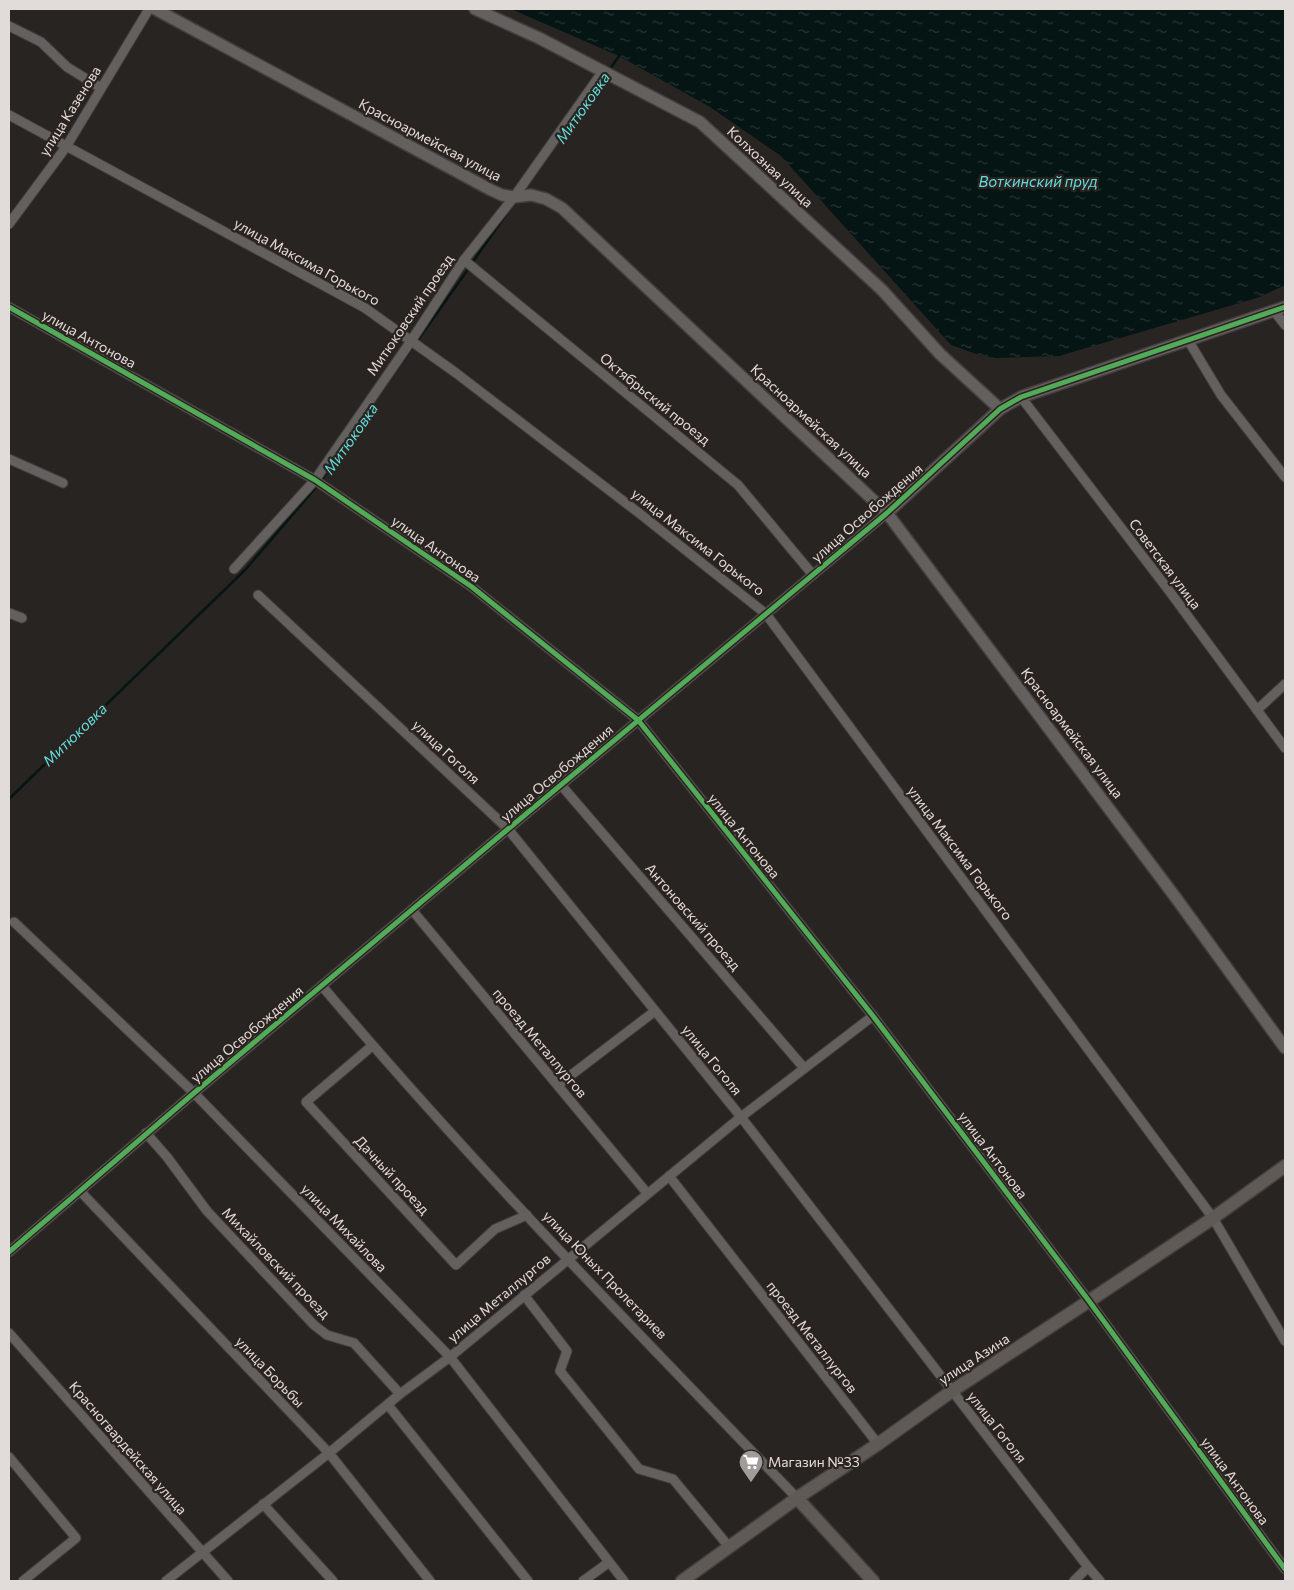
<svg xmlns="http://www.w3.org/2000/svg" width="1294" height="1590" viewBox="0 0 1294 1590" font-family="Commissioner,sans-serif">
<defs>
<pattern id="water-ripples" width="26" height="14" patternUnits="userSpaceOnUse" patternTransform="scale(1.25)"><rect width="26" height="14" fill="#041514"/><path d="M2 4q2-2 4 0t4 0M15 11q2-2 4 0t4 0" fill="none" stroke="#283636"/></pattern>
</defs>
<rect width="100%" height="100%" fill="#282422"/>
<path fill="url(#water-ripples)" d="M511 9H1285V285L1260 297 1059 356 996 358 979 355 951 345 941 334 781 156 710 107 619 56Z"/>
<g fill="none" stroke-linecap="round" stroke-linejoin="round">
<g stroke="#041514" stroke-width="2.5">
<path d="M608 72 619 56"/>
<path d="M575 118 605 76"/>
<path d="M472 263 515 202"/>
<path d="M368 410 469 268"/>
<path d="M321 481 348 439"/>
<path d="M9 799 246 569 318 485"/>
</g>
<defs>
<g id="minor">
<path d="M9 26 41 42 67 67 101 88"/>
<path d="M9 115 365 308 456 373 639 513 766 614 1213 1218 1285 1341"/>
<path d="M9 224 66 147 149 9"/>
<path d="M464 260 738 485 813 575"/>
<path d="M9 307 315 480 472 587 638 720 873 1016 1089 1301 1285 1569"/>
<path d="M1274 311 1285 325"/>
<path d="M1188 340 1221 395 1285 477"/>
<path d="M1021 397 1170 592 1285 748"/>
<path d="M9 459 63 483"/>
<path d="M234 569 315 480 411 341 464 260 514 197 603 71"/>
<path d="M258 595 508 829 741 1117 1088 1567 1100 1581"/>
<path d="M9 613 22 618"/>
<path d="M1257 710 1285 684"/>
<path d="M561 785 804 1068"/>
<path d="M412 910 647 1193"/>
<path d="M14 922 194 1093 450 1357 624 1581"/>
<path d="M322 986C472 1164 636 1331 797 1498"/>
<path d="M372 1046 306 1102 456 1265 495 1229 527 1215"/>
<path d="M558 1085 655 1011"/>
<path d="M146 1133 167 1157 207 1211 314 1325 327 1335 354 1343 400 1394"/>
<path d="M669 1176 878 1444"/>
<path d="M80 1191 329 1453 430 1581"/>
<path d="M9 1252 194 1093 508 829 887 513"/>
<path d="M524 1295 567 1351 560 1371 639 1469 673 1479 730 1548"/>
<path d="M9 1333 228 1581"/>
<path d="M388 1405 528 1581"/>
<path d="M9 1457 76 1538 23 1581"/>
<path d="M263 1504 333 1581"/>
<path d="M166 1581 329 1453 400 1394 450 1357 741 1117 873 1016"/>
<path d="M583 1581 608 1563"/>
<path d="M1074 1581 1088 1567"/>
</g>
<g id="tertiary">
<path d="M155 9 491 190 502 195 514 197 531 195 546 199 562 208 887 513 1176 898 1285 1048"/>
<path d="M475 9 539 38 700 122 882 290 940 354 1000 409"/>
<path d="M887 513 1000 409 1021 397 1285 307"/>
</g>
<g id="secondary">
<path d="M797 1498 873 1581"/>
<path d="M682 1581 797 1498 878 1444 952 1391 1089 1301 1213 1218 1285 1166"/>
</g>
</defs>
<use href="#minor" stroke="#433e3d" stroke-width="11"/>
<use href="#tertiary" stroke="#433e3d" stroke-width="14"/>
<use href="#secondary" stroke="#433e3d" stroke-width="15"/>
<use href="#minor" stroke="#63605e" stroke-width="9"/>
<use href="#tertiary" stroke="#63605e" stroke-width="11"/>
<use href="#secondary" stroke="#605a57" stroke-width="12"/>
<defs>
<g id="cycleway">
<path d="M9 307 315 480 472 587 638 720 873 1016 1089 1301 1285 1569"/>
<path d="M9 1252 194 1093 508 829 887 513 1000 409 1021 397 1285 307"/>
</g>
</defs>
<use href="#cycleway" stroke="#2b231f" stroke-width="8"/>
<use href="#cycleway" stroke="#51ab58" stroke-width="5"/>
</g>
<defs>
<symbol id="supermarket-pin" viewBox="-11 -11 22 30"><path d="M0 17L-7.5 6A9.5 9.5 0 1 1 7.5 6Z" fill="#a09c99" stroke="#2b231f"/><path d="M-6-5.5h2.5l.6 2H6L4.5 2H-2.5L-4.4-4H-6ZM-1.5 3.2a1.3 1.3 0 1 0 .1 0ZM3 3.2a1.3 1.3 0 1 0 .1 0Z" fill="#fff"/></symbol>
</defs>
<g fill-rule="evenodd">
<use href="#supermarket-pin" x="737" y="1448" width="28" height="38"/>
</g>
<g text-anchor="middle" stroke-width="4.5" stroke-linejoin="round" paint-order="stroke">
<g font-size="14" fill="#e1dcd9" stroke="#2b231f">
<text transform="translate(70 111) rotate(-58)" y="5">улица Казенова</text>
<text transform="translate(430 140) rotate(28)" y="5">Красноармейская улица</text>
<text transform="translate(770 167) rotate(43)" y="5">Колхозная улица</text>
<text transform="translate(307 262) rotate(29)" y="5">улица Максима Горького</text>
<text transform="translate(410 315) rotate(-56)" y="5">Митюковский проезд</text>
<text transform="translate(89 339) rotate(29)" y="5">улица Антонова</text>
<text transform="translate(655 399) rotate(39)" y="5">Октябрьский проезд</text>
<text transform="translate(811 421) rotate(43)" y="5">Красноармейская улица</text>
<text transform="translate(867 513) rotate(-41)" y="5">улица Освобождения</text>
<text transform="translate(698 542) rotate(38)" y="5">улица Максима Горького</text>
<text transform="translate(436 549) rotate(35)" y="5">улица Антонова</text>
<text transform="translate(1165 564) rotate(53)" y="5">Советская улица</text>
<text transform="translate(1072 733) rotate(53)" y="5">Красноармейская улица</text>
<text transform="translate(446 752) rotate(43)" y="5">улица Гоголя</text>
<text transform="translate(557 773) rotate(-40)" y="5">улица Освобождения</text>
<text transform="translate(744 836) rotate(51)" y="5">улица Антонова</text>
<text transform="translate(960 853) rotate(53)" y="5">улица Максима Горького</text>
<text transform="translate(693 917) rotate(49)" y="5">Антоновский проезд</text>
<text transform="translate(247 1034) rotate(-40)" y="5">улица Освобождения</text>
<text transform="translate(540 1043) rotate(50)" y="5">проезд Металлургов</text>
<text transform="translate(712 1060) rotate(51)" y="5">улица Гоголя</text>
<text transform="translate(993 1155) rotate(53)" y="5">улица Антонова</text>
<text transform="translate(392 1175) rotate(47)" y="5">Дачный проезд</text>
<text transform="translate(344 1228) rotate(46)" y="5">улица Михайлова</text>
<text transform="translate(276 1263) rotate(46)" y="5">Михайловский проезд</text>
<text transform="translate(605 1275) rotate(46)" y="5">улица Юных Пролетариев</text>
<text transform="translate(499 1298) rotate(-40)" y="5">улица Металлургов</text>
<text transform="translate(812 1337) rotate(52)" y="5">проезд Металлургов</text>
<text transform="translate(974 1359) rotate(-33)" y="5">улица Азина</text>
<text transform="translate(270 1372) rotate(46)" y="5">улица Борьбы</text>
<text transform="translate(997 1427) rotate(52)" y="5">улица Гоголя</text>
<text transform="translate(128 1448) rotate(49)" y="5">Красногвардейская улица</text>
<text transform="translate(1235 1481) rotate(54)" y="5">улица Антонова</text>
</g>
<g font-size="14" fill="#e1dcd9" stroke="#2b231f" text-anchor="start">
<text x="768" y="1467">Магазин №33</text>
</g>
<g font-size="15" font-style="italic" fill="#5edede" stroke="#2b231f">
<text transform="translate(583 108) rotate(-55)" y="5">Митюковка</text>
<text x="1038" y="187">Воткинский пруд</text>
<text transform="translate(351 439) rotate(-55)" y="5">Митюковка</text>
<text transform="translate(75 735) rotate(-44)" y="5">Митюковка</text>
</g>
</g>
<rect width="1294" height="1590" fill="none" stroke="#e1dcd9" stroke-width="20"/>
</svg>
